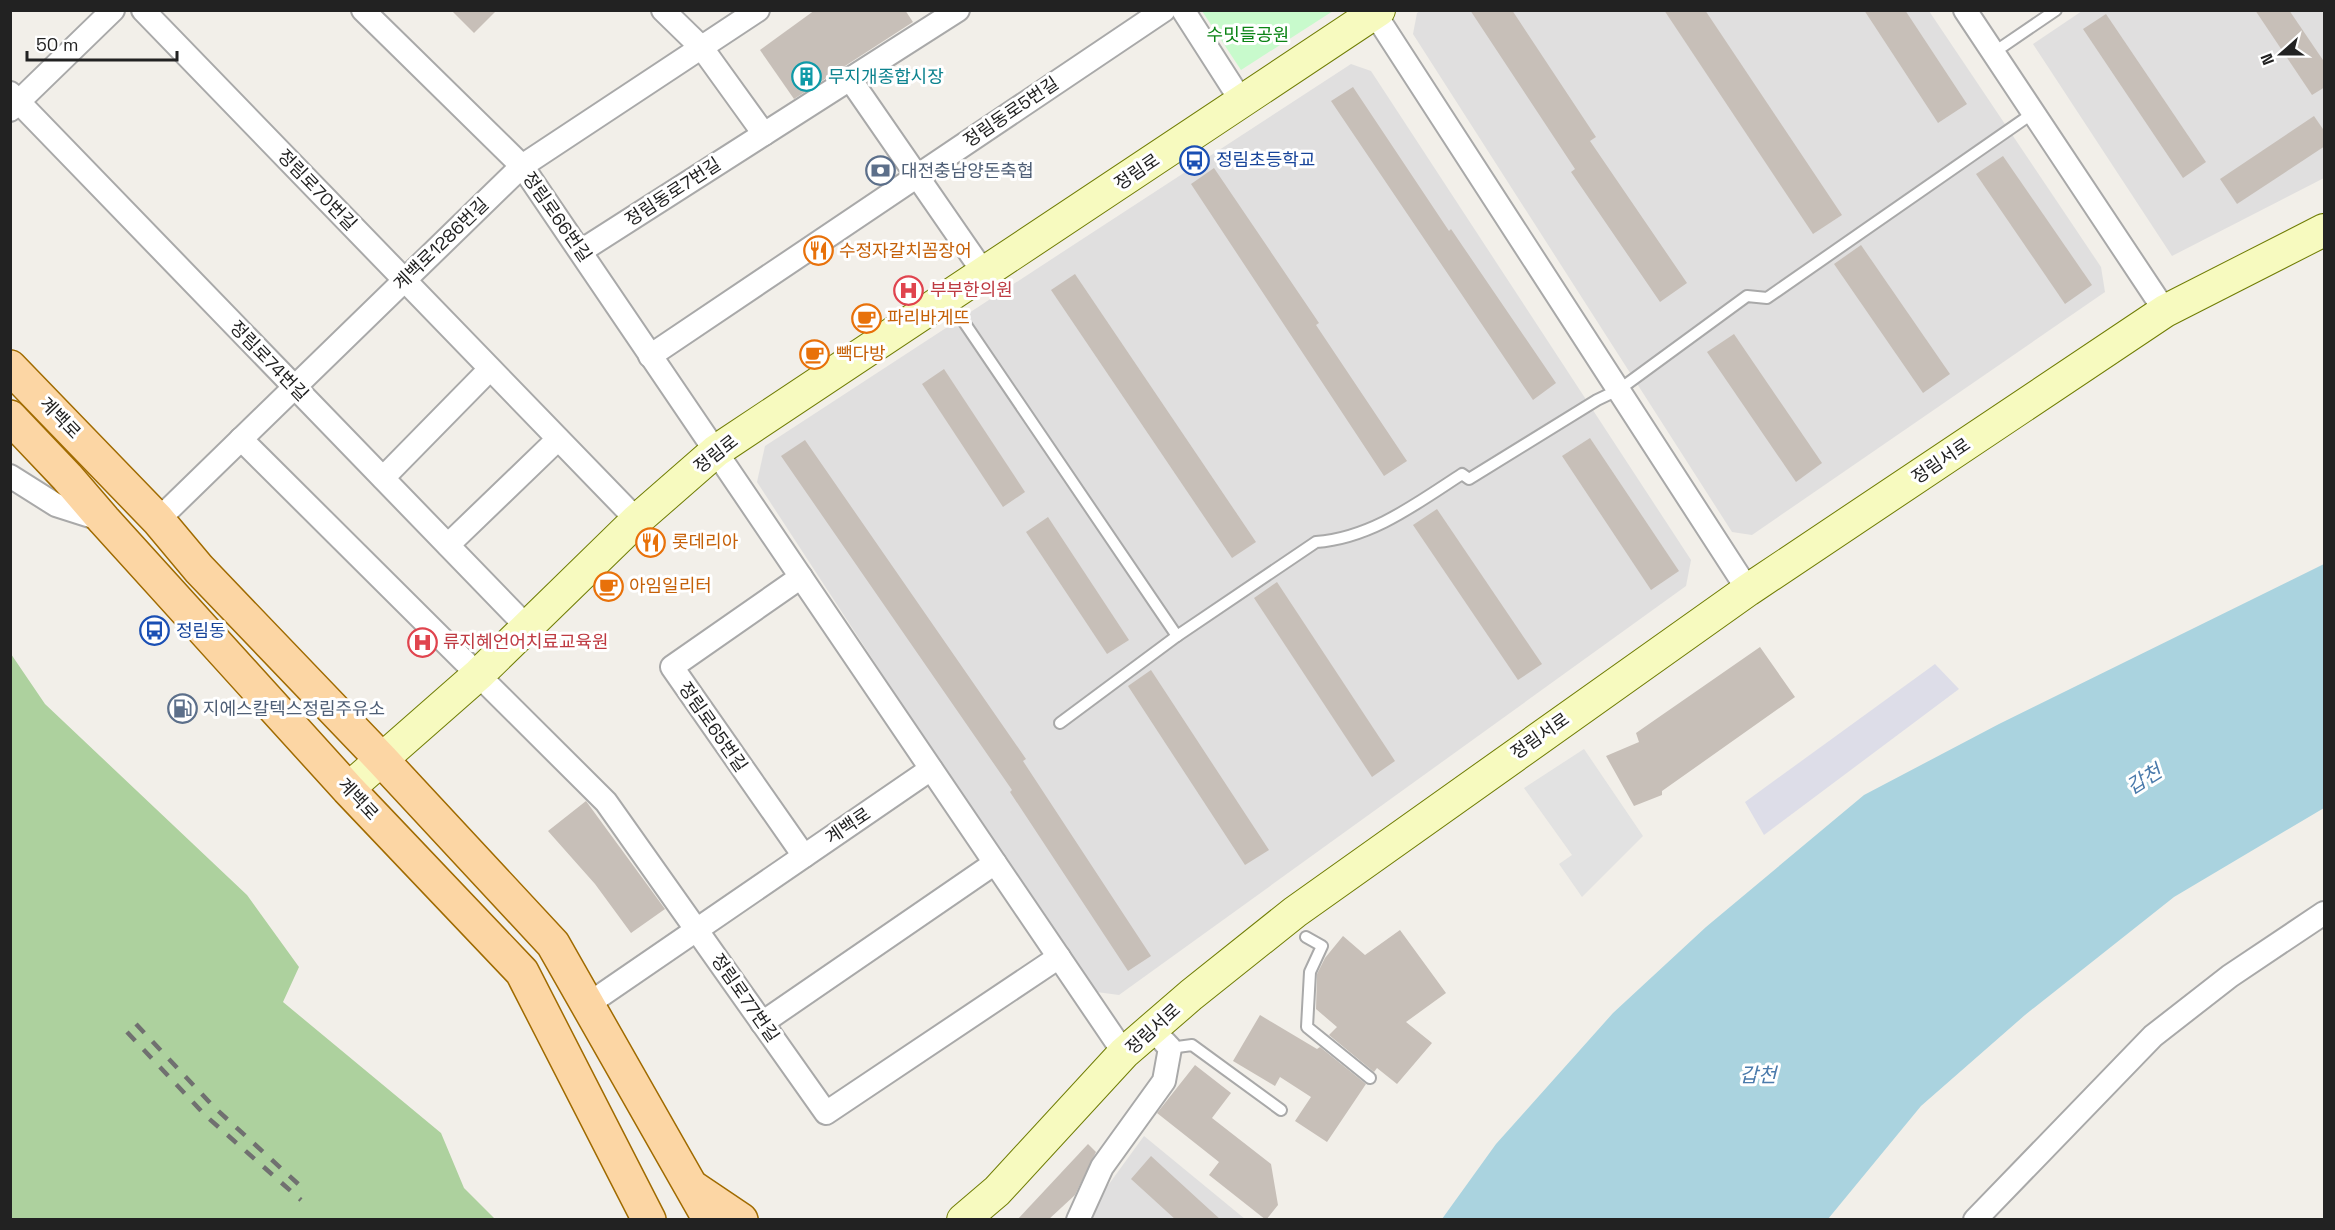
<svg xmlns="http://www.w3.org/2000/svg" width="2335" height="1230" viewBox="0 0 2335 1230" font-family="'Space Grotesk','Noto Sans KR',sans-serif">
<rect width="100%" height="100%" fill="#f2efe9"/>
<g fill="#e0dfdf">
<path d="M1422 10 1929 11 2101 267 2105 292 1752 535 1732 532 1413 34 1417 13Z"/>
<path d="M2082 11H2324V178L2172 256 2033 44Z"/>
<path d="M1351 64 1371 71 1691 560 1686 586 1119 995 1089 991 757 482 765 446Z"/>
<path d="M1144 1136 1245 1219 1092 1220 1101 1195Z"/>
</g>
<path fill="#add19e" d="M11 654 45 704 247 895 299 967 283 1002 441 1133 464 1188 495 1219H11Z"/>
<path fill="#c8facc" d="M1202 11H1333L1241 70Z"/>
<path fill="#e2e2e2" d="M1584 749 1643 836 1582 897 1559 864 1572 855 1524 788Z"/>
<path fill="#dddde8" d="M1935 664 1959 689 1764 835 1745 802Z"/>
<path fill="#aad3df" d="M2324 564V808L2174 897 2025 1015 1921 1106 1828 1219H1442L1496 1144 1613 1013 1706 927 1864 795 1999 724Z"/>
<g fill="#c7bfb8">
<path d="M451 10H497L474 33Z"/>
<path d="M815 10H905L913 22 794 99 760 50Z"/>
<path d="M1470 10H1512L1596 137 1590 141 1687 283 1660 302 1571 172 1575 169Z"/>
<path d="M1664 10H1705L1842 215 1813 234Z"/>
<path d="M1864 10H1905L1967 104 1938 123Z"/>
<path d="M2255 10H2289L2325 63V87L2312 95Z"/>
<path d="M2106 14 2206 162 2183 178 2083 29Z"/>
<path d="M1353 87 1449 231 1451 229 1556 383 1533 400 1331 101Z"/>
<path d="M2314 116 2325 132V146L2237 204 2220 179Z"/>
<path d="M2003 156 2092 285 2065 304 1976 174Z"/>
<path d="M1214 168 1319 323 1316 325 1407 461 1384 476 1191 184Z"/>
<path d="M1861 245 1950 374 1923 393 1834 264Z"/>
<path d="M1075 274 1256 542 1232 558 1051 290Z"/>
<path d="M1734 334 1822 463 1796 482 1707 352Z"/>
<path d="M944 369 1025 492 1003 507 922 384Z"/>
<path d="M1590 438 1679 571 1651 590 1562 456Z"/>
<path d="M805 440 1026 759 1023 761 1151 956 1128 971 1010 792 1012 790 781 456Z"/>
<path d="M1437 509 1542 664 1518 680 1413 525Z"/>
<path d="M1048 517 1129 640 1107 654 1026 532Z"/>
<path d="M1277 582 1395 761 1372 777 1254 598Z"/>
<path d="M1760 647 1795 697 1662 791V795L1634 806 1606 756 1639 742 1636 733Z"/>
<path d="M1151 670 1269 850 1245 865 1128 686Z"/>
<path d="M586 801 665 909 631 933 595 884 548 831Z"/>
<path d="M1400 930 1446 993 1406 1022 1432 1043 1397 1084 1377 1068 1374 1072 1329 1035 1337 1027 1316 1009 1317 974 1325 958 1343 936 1365 955Z"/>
<path d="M1260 1015 1317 1049 1320 1047 1366 1084 1327 1142 1295 1121 1311 1097 1280 1077 1275 1086 1233 1061Z"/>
<path d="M1195 1065 1231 1093 1212 1118 1271 1164 1278 1205 1266 1220 1209 1175 1219 1162 1157 1113Z"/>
<path d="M1088 1144 1096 1152 1075 1195 1048 1220H1017Z"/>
<path d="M1151 1156 1199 1200 1221 1220H1176L1131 1179Z"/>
</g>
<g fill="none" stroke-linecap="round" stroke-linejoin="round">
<defs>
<g id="service">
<path d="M1993 53 2056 10"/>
<path d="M949 300 1177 636 1316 542C1371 538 1416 504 1462 474L1469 479 1597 400 1620 389 1747 296 1767 298 2033 113"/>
<path d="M1060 723 1177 636"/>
<path d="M1306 937 1322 946 1310 972 1307 1027 1370 1078"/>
<path d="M1170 1048 1192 1045 1281 1110"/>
</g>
<g id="minor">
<path d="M143 10 637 520"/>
<path d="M363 10 522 166 1124 1053"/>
<path d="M663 10 702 48 764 134"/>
<path d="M1183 10 1242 102"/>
<path d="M1965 10 2165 311"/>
<path d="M1375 14 1748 590"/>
<path d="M850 79 984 273"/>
<path d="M10 93 528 628"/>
<path d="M10 110 113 10"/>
<path d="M581 251 958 10"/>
<path d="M650 356 1164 10"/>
<path d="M241 439 606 802 826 1113 1059 957"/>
<path d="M10 476 56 505 103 520"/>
<path d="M383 478 490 369"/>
<path d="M158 520 522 166 758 10"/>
<path d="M448 545 558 439"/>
<path d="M801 577 672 667 804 856"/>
<path d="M587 1005 931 769"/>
<path d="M762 1023 995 863"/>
<path d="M1078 1220 1102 1167 1164 1081 1170 1048 1152 1029"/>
<path d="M1975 1220 2153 1036 2230 976 2324 913"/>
</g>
<g id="secondary">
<path d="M348 789 479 674 637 520 716 451 1379 10"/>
<path d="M963 1220 997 1191 1124 1053 1191 995 1295 912 1748 590 2165 311 2324 230"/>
</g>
<g id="primary">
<path d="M10 367 158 520 199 569 382 760 553 944 710 1220"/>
<path d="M10 417 67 477 104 520 348 789 522 972 649 1220"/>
<path d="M695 1189 741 1220"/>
</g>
</defs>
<use href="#service" stroke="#a9a9a9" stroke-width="14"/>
<use href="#minor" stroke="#a9a9a9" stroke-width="26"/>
<use href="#secondary" stroke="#707d05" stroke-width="34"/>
<use href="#primary" stroke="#a06b00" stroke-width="36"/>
<use href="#service" stroke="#fff" stroke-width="10"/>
<use href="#minor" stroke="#fff" stroke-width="22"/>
<use href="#secondary" stroke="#f7fabf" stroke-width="32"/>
<use href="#primary" stroke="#fcd6a4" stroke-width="33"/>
<g stroke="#707070" stroke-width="4.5" stroke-dasharray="12 12" stroke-linecap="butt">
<path d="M136 1024 215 1108 307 1192"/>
<path d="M127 1032 206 1116 301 1200"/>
</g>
</g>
<defs>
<symbol id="building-ring" viewBox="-11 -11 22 22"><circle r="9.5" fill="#fff" stroke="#0f9aa8" stroke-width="1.5"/><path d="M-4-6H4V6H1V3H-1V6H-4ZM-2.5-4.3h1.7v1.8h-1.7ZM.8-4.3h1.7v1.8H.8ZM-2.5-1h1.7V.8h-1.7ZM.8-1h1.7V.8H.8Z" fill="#0f9aa8"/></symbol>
<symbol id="bus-ring" viewBox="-11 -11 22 22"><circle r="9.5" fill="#fff" stroke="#1a4fb4" stroke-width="1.5"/><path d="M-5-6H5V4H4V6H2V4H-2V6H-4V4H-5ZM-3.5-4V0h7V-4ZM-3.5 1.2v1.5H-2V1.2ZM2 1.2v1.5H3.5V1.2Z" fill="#1a4fb4"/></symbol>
<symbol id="bank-ring" viewBox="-11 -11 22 22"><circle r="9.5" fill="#fff" stroke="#5c6f8a" stroke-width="1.5"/><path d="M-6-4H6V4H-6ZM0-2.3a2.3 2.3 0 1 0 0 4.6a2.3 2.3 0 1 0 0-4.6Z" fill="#5c6f8a"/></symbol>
<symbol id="restaurant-ring" viewBox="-11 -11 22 22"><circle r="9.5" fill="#fff" stroke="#e8710a" stroke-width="1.5"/><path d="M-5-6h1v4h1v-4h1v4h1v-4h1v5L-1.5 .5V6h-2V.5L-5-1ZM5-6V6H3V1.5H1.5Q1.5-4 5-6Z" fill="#e8710a"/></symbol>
<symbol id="hospital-ring" viewBox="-11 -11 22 22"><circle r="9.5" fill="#fff" stroke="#e0444e" stroke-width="1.5"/><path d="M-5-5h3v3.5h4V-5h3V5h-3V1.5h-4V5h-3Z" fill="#e0444e"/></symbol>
<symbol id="cafe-ring" viewBox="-11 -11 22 22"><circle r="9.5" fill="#fff" stroke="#e8710a" stroke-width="1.5"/><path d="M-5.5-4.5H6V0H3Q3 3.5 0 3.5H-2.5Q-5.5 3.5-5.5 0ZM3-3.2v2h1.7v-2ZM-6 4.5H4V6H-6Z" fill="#e8710a"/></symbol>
<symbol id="fuel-ring" viewBox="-11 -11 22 22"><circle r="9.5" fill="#fff" stroke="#5c6f8a" stroke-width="1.5"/><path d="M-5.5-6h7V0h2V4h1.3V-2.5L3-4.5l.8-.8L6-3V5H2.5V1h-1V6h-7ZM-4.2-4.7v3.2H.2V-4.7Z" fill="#5c6f8a"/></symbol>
</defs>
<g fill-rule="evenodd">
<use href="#building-ring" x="790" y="60" width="33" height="33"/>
<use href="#bus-ring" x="1178" y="144" width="33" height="33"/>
<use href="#bank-ring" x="864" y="154" width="33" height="33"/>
<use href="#restaurant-ring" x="802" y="234" width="33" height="33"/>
<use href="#hospital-ring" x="892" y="274" width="33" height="33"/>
<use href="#cafe-ring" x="850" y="302" width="33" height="33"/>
<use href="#cafe-ring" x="798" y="338" width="33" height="33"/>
<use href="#restaurant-ring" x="634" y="526" width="33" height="33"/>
<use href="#cafe-ring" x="592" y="570" width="33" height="33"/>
<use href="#bus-ring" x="138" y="614" width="33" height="33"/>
<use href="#hospital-ring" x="406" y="626" width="33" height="33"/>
<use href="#fuel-ring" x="166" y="692" width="33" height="33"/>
</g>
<g text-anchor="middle" stroke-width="6" stroke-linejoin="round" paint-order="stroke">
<g font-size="18" fill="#0c8416" stroke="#fff">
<text x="1248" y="41">수밋들공원</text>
</g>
<g font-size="18" fill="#0d838f" stroke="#fff" text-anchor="start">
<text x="828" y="83">무지개종합시장</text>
</g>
<g font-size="18" fill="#222" stroke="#fff">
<text transform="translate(1011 112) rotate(-34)" y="6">정림동로5번길</text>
<text transform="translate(1137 172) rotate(-34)" y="6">정림로</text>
<text transform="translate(317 190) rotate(46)" y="6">정림로70번길</text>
<text transform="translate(673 192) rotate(-33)" y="6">정림동로7번길</text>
<text transform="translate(557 217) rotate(55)" y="6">정림로66번길</text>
<text transform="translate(441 244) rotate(-44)" y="6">계백로1286번길</text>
<text transform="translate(269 361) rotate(46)" y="6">정림로74번길</text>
<text transform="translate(60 418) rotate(46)" y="6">계백로</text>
<text transform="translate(716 454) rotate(-38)" y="6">정림로</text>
<text transform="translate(1941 461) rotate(-34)" y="6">정림서로</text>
<text transform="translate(713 727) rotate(55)" y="6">정림로65번길</text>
<text transform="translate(1540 736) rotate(-35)" y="6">정림서로</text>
<text transform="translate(358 799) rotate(47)" y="6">계백로</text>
<text transform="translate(848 826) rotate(-34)" y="6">계백로</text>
<text transform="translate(745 998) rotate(55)" y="6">정림로77번길</text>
<text transform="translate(1153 1029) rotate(-42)" y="6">정림서로</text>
</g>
<g font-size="18" fill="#164399" stroke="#fff" text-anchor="start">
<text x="1216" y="166">정림초등학교</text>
<text x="176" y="637">정림동</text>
</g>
<g font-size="18" fill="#4e5e75" stroke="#fff" text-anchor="start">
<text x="901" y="177">대전충남양돈축협</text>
<text x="203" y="715">지에스칼텍스정림주유소</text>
</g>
<g font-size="18" fill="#c56008" stroke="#fff" text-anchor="start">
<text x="839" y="257">수정자갈치꼼장어</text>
<text x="887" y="324">파리바게뜨</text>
<text x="836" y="360">빽다방</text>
<text x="672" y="548">롯데리아</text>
<text x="629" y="592">아임일리터</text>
</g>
<g font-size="18" fill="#be3a42" stroke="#fff" text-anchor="start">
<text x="930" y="296">부부한의원</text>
<text x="443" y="648">류지혜언어치료교육원</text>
</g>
<g font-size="20" font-style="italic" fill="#4a7aab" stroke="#fff">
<text transform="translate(2144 779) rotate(-32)" y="7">갑천</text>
<text x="1758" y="1082">갑천</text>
</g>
</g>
<rect width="2335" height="1230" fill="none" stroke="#222222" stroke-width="24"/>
<g transform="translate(2281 54) rotate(249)" stroke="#ffffff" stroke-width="4.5" paint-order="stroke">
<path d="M0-4.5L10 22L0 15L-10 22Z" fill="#222222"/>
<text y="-9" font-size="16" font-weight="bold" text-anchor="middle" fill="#222222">N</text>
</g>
<path d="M27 51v9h150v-9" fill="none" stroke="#222222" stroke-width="3"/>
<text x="36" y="51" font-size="18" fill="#222222" stroke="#ffffff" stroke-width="4.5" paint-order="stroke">50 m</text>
</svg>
